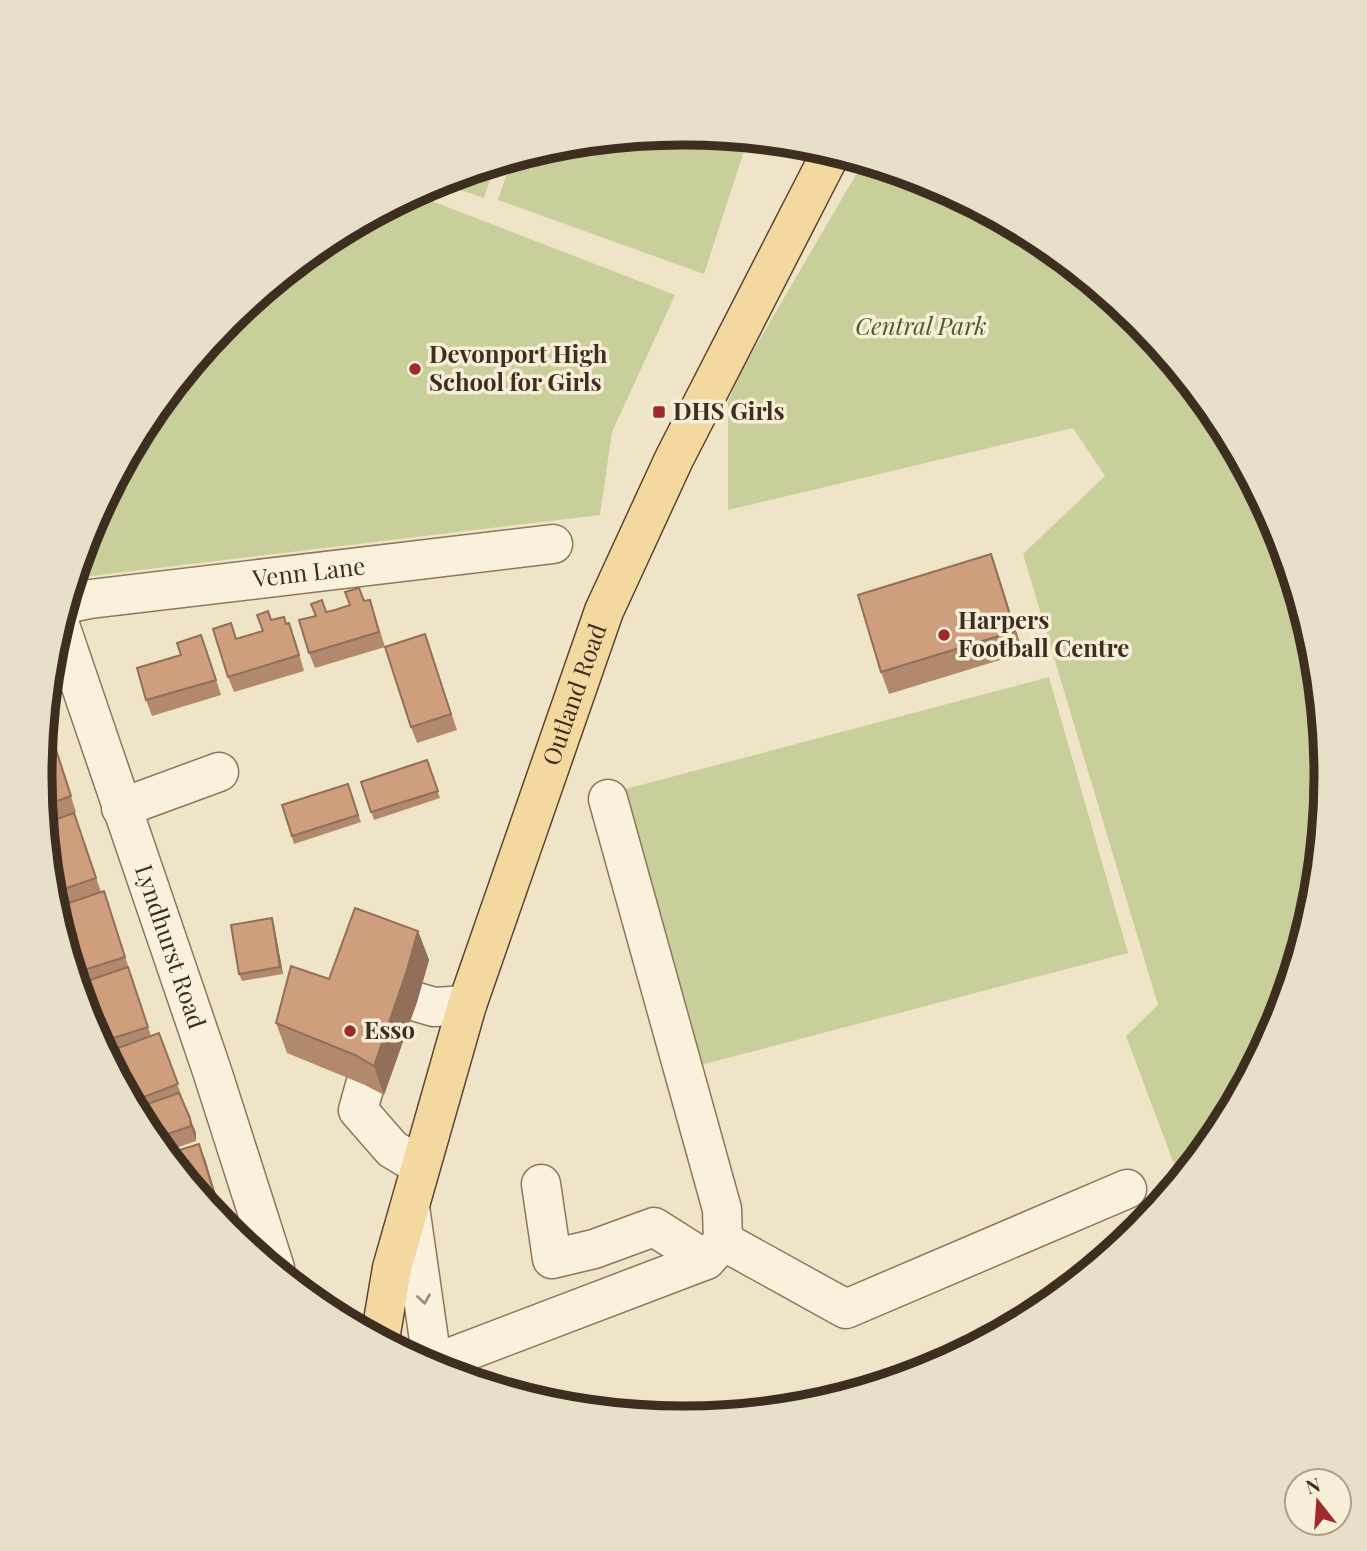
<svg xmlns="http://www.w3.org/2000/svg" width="1367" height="1551" viewBox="0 0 1367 1551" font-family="'Playfair Display',serif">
<rect width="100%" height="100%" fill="#f0e4c8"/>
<g fill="#c9cf9b">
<path d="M684 132 748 139 704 274 498 200 512 159 558 145Z"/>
<path d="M864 161 930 181 1041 241 1139 321 1219 418 1278 530 1314 650 1327 776 1314 901 1278 1022 1218 1133 1180 1180 1126 1036 1158 1005 1023 554 1105 476 1073 428 728 510V402L743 368Z"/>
<path d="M495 164 484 198 437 182 438 181Z"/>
<path d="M414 194 675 295 612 432 600 515 83 577 78 567 89 529 149 418 229 320 326 240Z"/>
<path d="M1049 677 1128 953 693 1067 622 790Z"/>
</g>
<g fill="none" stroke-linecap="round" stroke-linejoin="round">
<defs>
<g id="minor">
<path id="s1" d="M66 604 90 599 553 544"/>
<path id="s2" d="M60 625 212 1071 275 1268"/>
<path d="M121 808 219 772"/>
<path d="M417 1002 434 1007 467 1005"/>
<path d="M365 1085 358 1110 392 1149 420 1166"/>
<path d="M541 1184 552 1259 594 1249 654 1227 706 1260"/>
<path d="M410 1207 433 1368"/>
<path d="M723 1241 846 1309 1127 1189"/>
<path d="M433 1364 706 1260 723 1241 722 1209 608 799"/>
</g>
<g id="major">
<path id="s3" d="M380 1339 392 1268 467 1005 604 611 674 459 832 151"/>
</g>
</defs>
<use href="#minor" stroke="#8d765c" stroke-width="41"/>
<use href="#major" stroke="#5b4430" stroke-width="41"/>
<use href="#minor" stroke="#faf1dc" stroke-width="38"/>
<use href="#major" stroke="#f3d9a0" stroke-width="38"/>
</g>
<g fill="#b2896c">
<path d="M999 577 1023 653 889 694 881 672Z"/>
<path d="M364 601 375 615 385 647 315 668 309 653 326 612Z"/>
<path d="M284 617 295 639 304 671 234 692 228 677 237 639 263 631 272 620Z"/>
<path d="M425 634 457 730 417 743 411 727Z"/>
<path d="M207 651 221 695 152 716 146 700Z"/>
<path d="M47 708 55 733 51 734 76 812 45 822 40 775Z"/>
<path d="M427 760 440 798 374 820 361 782Z"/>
<path d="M348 784 361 822 294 844 282 805Z"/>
<path d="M74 813 101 892 109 907 151 1036 159 1033 183 1100H182L196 1133V1141L164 1152 148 1133 136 1108 139 1107 120 1053 113 1055 63 906 60 907 50 878Z"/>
<path d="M274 925 283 974 242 981 239 974Z"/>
<path d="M418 931 429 960 417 1002 384 1095 365 1085 287 1053 276 1023 329 979Z"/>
<path d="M166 1154 205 1159 221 1212 215 1213Z"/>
</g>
<g fill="#916f58">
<path d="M991 554 999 577 1023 653 1015 631Z"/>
<path d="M272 918 274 925 283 974 280 967Z"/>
<path d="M418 931 429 960 417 1002 384 1095 374 1066Z"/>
<path d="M190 1118 196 1133V1141L191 1126Z"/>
<path d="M199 1144 205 1159 221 1212 215 1196Z"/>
</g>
<g fill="#cf9f7d" stroke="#916f58" stroke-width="2">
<path d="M991 554 1015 631 881 672 858 595Z"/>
<path d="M359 588 364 601 370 600 379 632 309 653 299 620 316 616 311 604 322 600 326 612 335 610 350 605 345 592Z"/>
<path d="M268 611 271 620 284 617 286 624 289 623 299 655 228 677 213 629 231 623 236 639 263 631 257 615Z"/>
<path d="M425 634 451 714 411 727 385 647Z"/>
<path d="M201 635 216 680 146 700 137 668 181 655 177 643Z"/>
<path d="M50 731 71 796 43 806 40 775 44 733Z"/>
<path d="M427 760 438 791 371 812 361 782Z"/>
<path d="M348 784 358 815 292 836 282 805Z"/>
<path d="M74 813 96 878 55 892 50 878 45 823Z"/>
<path d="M104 891 125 957 84 970 63 905Z"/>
<path d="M355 908 418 931 406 973 374 1066 355 1055 276 1023 291 966 329 979Z"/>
<path d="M272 918 280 967 239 974 231 925Z"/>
<path d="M128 967 148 1027 107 1040 87 981Z"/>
<path d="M159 1033 178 1084 136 1100 118 1048Z"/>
<path d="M179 1093 190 1118 191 1126 153 1139 151 1136 146 1120 142 1121 136 1108Z"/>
<path d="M199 1144 215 1196 204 1200 166 1154Z"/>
</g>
<defs><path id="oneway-chevron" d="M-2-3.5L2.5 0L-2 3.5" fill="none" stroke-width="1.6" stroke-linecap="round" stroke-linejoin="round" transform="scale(1.75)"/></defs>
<use stroke="#9c907e" href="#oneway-chevron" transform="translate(424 1299) rotate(82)"/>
<g fill="#9e2a2b" stroke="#f7eed8" stroke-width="2.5">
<circle cx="415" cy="369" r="7"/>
<rect x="652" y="405" width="14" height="14" rx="3.5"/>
<circle cx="944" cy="635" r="7"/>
<circle cx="350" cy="1031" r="7"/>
</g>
<g text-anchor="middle" stroke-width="7" stroke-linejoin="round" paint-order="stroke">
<g font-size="24" font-style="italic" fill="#4d5a26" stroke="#f7eed8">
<text x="921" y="335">Central Park</text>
</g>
<g font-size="24" font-weight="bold" fill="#3d2e20" stroke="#f7eed8" text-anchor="start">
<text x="429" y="363">Devonport High<tspan x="429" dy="28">School for Girls</tspan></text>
<text x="673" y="420">DHS Girls</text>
<text x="958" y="629">Harpers<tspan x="958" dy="28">Football Centre</tspan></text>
<text x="364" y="1039">Esso</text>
</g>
<g font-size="24" fill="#3d2e20" stroke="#f7eed8">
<text dy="8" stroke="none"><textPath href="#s1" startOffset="245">Venn Lane</textPath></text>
<text dy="8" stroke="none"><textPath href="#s3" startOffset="674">Outland Road</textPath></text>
<text dy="8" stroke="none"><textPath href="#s2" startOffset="340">Lyndhurst Road</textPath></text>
</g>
</g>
<path d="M0 0H1367V1551H0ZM682 145H684A630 630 0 0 1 1314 775V776A630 630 0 0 1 684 1406H682A630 630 0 0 1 52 776V775A630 630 0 0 1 682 145Z" fill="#e8dfc9" fill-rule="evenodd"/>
<path fill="none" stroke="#3d2e20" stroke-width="9" d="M682 145H684A630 630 0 0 1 1314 775V776A630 630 0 0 1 684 1406H682A630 630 0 0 1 52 776V775A630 630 0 0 1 682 145Z"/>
<g transform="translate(1318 1502) rotate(343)"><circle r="33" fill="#f7eed8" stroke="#ada18e" stroke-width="2"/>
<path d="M0-5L12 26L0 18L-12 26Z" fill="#9e2a2b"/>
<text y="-10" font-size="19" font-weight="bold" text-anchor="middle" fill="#3d2e20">N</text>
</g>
</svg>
